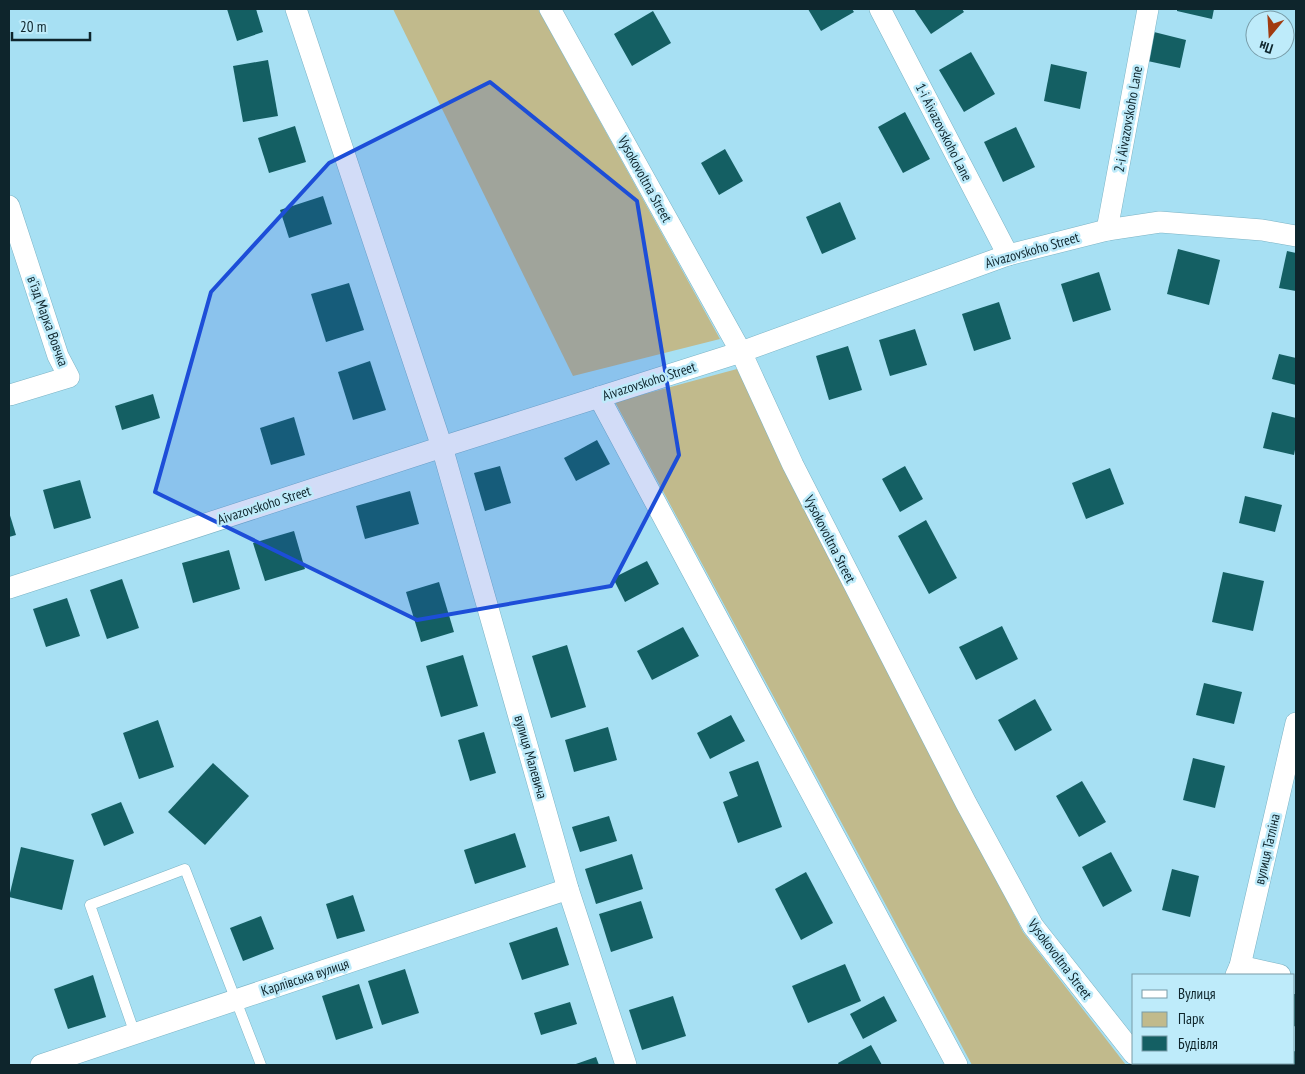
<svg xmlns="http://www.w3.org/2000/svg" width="1305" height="1074" viewBox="0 0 1305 1074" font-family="'PT Sans Narrow',sans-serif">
<rect width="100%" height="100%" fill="#a7e0f3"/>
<g fill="#c1ba8c">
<path d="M393 9H538L720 339 573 376Z"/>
<path d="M737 369 1023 932 1126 1065H972L615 402Z"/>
</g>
<g fill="#145f63">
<path d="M227 9H256L263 32 237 41Z"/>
<path d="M808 9H852L854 12 821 31Z"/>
<path d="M914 9H962L964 12 931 34Z"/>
<path d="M1177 9H1214L1212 19 1177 11Z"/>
<path d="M653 11 671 43 632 66 614 34Z"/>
<path d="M1150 31 1186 40 1180 68 1143 60Z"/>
<path d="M971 52 995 94 964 112 939 70Z"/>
<path d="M268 60 278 116 243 122 233 66Z"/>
<path d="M1051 64 1087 72 1080 109 1044 101Z"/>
<path d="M905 112 930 159 903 173 878 127Z"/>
<path d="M295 126 306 162 269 173 258 138Z"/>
<path d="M1016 127 1035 167 1003 182 984 142Z"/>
<path d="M725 149 743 181 719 195 701 163Z"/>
<path d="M323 196 332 224 289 238 280 210Z"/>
<path d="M840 202 856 239 822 254 806 217Z"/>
<path d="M1178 249 1220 260 1209 305 1167 294Z"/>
<path d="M1287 251 1296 253V291L1279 288Z"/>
<path d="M1099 272 1111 310 1073 322 1061 284Z"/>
<path d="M349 283 364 330 326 342 311 294Z"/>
<path d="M999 302 1011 339 974 351 962 314Z"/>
<path d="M915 329 927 365 890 376 879 340Z"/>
<path d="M848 346 862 390 829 400 816 356Z"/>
<path d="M1279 354 1296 358V385L1272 379Z"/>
<path d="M370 361 386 410 353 420 338 372Z"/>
<path d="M153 394 160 418 122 430 115 406Z"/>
<path d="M1272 412 1296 418V444L1294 455 1263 448Z"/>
<path d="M294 417 305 455 271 465 260 428Z"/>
<path d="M597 440 610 464 576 481 564 458Z"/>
<path d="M500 466 511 503 485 511 474 473Z"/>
<path d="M905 466 923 499 900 512 882 479Z"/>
<path d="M1110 468 1124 504 1086 519 1072 483Z"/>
<path d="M80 480 91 518 54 529 43 490Z"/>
<path d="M410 491 419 524 365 539 356 506Z"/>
<path d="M1245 496 1282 505 1275 532 1239 523Z"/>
<path d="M9 512 16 535 9 537Z"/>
<path d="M926 520 957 578 929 594 898 536Z"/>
<path d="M294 531 305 569 265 581 253 543Z"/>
<path d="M229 550 240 589 193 603 182 563Z"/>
<path d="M647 561 659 584 625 602 613 578Z"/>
<path d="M1223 572 1264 581 1253 631 1212 622Z"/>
<path d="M122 579 139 628 107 639 90 590Z"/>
<path d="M439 582 454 632 421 642 406 592Z"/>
<path d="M67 598 80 636 46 647 33 609Z"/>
<path d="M1002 626 1018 659 976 680 959 647Z"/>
<path d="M683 627 699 656 652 680 637 651Z"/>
<path d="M567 645 586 707 551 718 532 656Z"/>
<path d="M463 655 478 706 441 717 426 666Z"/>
<path d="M1204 683 1242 692 1234 724 1196 715Z"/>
<path d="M1035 699 1052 730 1015 751 998 720Z"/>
<path d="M731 715 745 741 710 759 697 733Z"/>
<path d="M158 720 174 767 139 779 123 733Z"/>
<path d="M608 727 617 760 574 772 565 740Z"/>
<path d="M484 732 496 773 470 781 458 740Z"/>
<path d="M1193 758 1225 766 1215 808 1183 800Z"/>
<path d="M758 761 782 827 738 843 723 802 738 796 729 772Z"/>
<path d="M213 763 249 796 205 845 168 812Z"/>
<path d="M1082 781 1106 822 1079 837 1056 796Z"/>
<path d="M121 802 134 833 104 846 91 814Z"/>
<path d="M609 816 617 841 580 852 572 827Z"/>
<path d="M515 833 526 867 475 884 464 850Z"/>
<path d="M21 847 74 860 62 910 9 897Z"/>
<path d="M1111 852 1132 891 1103 907 1082 867Z"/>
<path d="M632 854 643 889 596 904 585 869Z"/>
<path d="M1172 869 1199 876 1190 917 1162 910Z"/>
<path d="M806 872 833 923 801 940 775 889Z"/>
<path d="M353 895 365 931 337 939 326 904Z"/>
<path d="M641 901 653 938 611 952 599 914Z"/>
<path d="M261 916 274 949 243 961 230 928Z"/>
<path d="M557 927 569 965 522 980 509 943Z"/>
<path d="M845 964 861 1001 808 1023 792 986Z"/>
<path d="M405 969 419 1013 382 1025 368 981Z"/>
<path d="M93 975 106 1017 68 1029 54 989Z"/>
<path d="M359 984 373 1028 336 1040 322 996Z"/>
<path d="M1294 994H1296V1027L1294 1026Z"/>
<path d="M673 996 686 1036 642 1050 629 1010Z"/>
<path d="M884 996 897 1021 863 1039 850 1014Z"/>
<path d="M570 1002 577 1024 541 1035 534 1013Z"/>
<path d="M871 1045 882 1065H839L838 1063Z"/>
<path d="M1294 1051 1296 1052V1065H1264V1063H1294Z"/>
<path d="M596 1057 599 1065H573Z"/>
</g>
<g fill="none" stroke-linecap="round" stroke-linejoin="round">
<defs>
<path id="service" d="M135 1034 90 905 185 869 261 1065"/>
<g id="minor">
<path d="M296 9 442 447 568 889 626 1065"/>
<path d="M550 9 741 352 793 465 966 803 1033 926 1134 1054"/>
<path d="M880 9 1008 255"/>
<path d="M9 206 58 356 69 377 10 395"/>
<path d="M1107 230 1148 9"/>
<path d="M599 397 957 1065"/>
<path d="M9 588 442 447 741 352 1008 255 1107 230 1160 222 1262 230 1296 236"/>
<path d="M1240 966 1280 975"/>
<path d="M1236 975 1240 966 1296 723"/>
<path d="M41 1065 568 889"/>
<path d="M1194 1065 1195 1063"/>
</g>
</defs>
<use href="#service" stroke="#7bb3c5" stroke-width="11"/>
<use href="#minor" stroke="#7bb3c5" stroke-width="22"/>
<use href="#service" stroke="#fff" stroke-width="10"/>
<use href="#minor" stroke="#fff" stroke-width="21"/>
</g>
<path fill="#1d4ed8" fill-opacity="0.2" stroke="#1d4ed8" stroke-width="4" stroke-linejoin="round" d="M490 82 637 201 679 455 611 586 417 620 155 492 211 292 329 163Z"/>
<g text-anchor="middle" stroke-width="5" stroke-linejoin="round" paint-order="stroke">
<g font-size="14" fill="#0e252c" stroke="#beebfa">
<text transform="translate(1128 119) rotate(-80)" y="5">2-i Aivazovskoho Lane</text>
<text transform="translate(944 132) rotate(63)" y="5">1-i Aivazovskoho Lane</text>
<text transform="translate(645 179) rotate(61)" y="5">Vysokovoltna Street</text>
<text transform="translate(1032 250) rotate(-16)" y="5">Aivazovskoho Street</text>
<text transform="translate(48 321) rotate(70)" y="5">в'їзд Марка Вовчка</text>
<text transform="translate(649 381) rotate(-18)" y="5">Aivazovskoho Street</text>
<text transform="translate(264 505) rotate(-18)" y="5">Aivazovskoho Street</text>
<text transform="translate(830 539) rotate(63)" y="5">Vysokovoltna Street</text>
<text transform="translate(531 757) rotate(74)" y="5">вулиця Малевича</text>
<text transform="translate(1267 849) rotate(-77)" y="5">вулиця Татліна</text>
<text transform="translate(1060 959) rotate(53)" y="5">Vysokovoltna Street</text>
<text transform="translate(305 977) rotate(-18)" y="5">Карлівська вулиця</text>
</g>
</g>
<rect width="1305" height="1074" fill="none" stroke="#0e252c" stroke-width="20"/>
<rect x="1132" y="974" width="162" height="90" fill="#beebfa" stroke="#789ca8"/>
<rect x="1142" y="990" width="25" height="8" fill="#ffffff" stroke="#789ca8"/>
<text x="1178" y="999" font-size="15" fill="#0e252c">Вулиця</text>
<rect x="1142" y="1012" width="25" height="15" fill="#c1ba8c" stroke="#789ca8"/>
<text x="1178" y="1024" font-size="15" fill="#0e252c">Парк</text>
<rect x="1142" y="1036" width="25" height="15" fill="#145f63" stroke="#789ca8"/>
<text x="1178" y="1049" font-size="15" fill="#0e252c">Будівля</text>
<g transform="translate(1270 35) rotate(198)"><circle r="24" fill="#beebfa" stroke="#789ca8"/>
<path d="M0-4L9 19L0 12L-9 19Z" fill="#a13b10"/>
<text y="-8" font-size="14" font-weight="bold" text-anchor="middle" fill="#0e252c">Пн</text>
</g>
<path d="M12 32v8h78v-8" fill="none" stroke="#0e252c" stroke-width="2.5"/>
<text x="20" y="32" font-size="15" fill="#0e252c" stroke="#beebfa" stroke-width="4" paint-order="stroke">20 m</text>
</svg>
